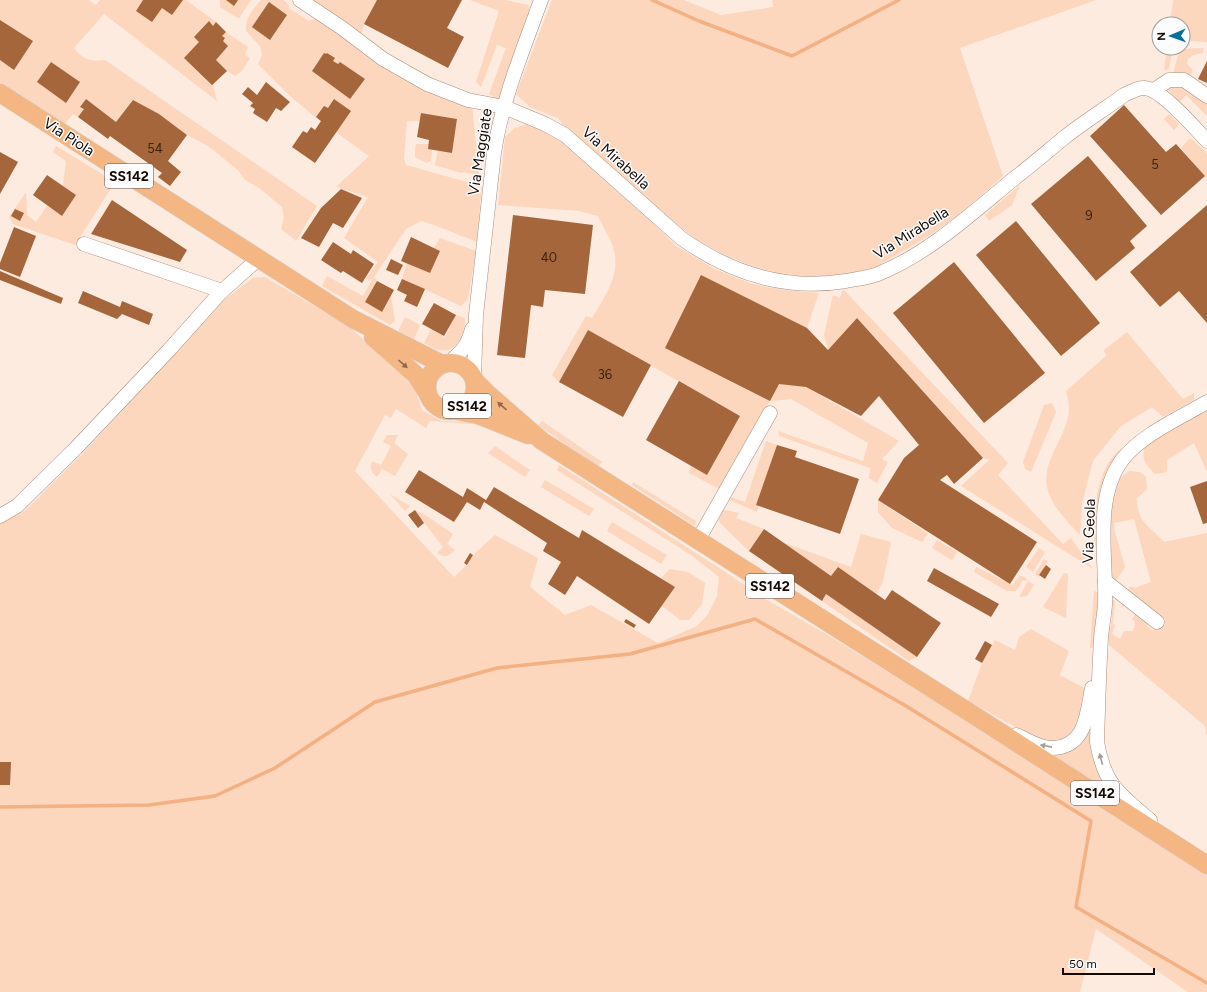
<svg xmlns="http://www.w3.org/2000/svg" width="1207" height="992" viewBox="0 0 1207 992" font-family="Figtree,sans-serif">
<rect width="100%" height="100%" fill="#fdebdf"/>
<g fill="#fcd6bd">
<path d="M0 0H89L96 5 100 0H186L216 22 226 32 248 47 245 55 250 58 242 71 235 76 227 71 213 85 217 101 104 14 74 48C83 60 91 62 105 60L317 206 296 241 281 229 284 218 282 207 259 188 245 180 238 170 208 146 187 135 159 114 133 100 116 122 86 99 80 106 84 109 78 117 73 114 64 125 0 83Z"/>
<path d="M220 0H251L239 18 236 17 220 7Z"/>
<path d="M261 0H283L288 4 290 9 309 21 318 17 472 105 479 175 464 172 461 173 435 165 438 150 452 153 457 119 422 113 420 121H407L404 159 406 165 467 182 481 192 477 242 434 225 421 221 406 229 374 277 377 281 365 302 382 312 391 295 395 321 390 325 322 286 327 276 363 296 373 278 369 281 366 279 378 262 344 238 368 197 336 187 369 156 319 120 291 97 258 64 262 55 260 46 246 31C246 16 252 11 261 0Z"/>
<path d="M307 0H377L364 24 361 35 387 53 433 78 444 86 429 82Z"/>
<path d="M470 0H506L528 5 531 12 500 99 495 98 489 94 506 48 497 45 481 87 476 82 499 11Z"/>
<path d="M552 0H684L721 15 773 7 772 0H1096L960 48 1003 176 960 214 930 235 878 266 854 274 830 278H804L781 274 757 268 722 254 697 240 584 152 558 118 530 107 516 94Z"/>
<path d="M1173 0H1207V42L1192 41 1183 43V24H1170Z"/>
<path d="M1167 48H1176L1172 52 1169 69 1164 70Z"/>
<path d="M1204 48 1203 53 1193 55 1188 59 1187 64 1192 69V73L1189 77 1173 75C1180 47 1176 49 1204 48Z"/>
<path d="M1181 84 1207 102V116L1186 95 1179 102 1168 90 1170 88Z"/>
<path d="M1169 114 1179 124 1174 130 1164 119Z"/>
<path d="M528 124 546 131 566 145 653 223 676 246 715 269 752 284 784 290 819 293 807 328 794 380 899 441 882 459 888 462 877 483 869 478 870 468 779 436 778 431 863 461 868 443 791 399 770 401 719 489 689 473 691 465 740 416 588 330 559 382 552 375 586 316 592 318C605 296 622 273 613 247 610 236 602 227 598 216L579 211 498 205 505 137 515 128Z"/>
<path d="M1190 138 1207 153V178L1181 148Z"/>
<path d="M416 144H429L432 149 431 161 427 163 415 157V148Z"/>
<path d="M56 146 115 182 75 245 13 224 9 217 26 192 27 215 36 222 47 206 62 215 76 195 63 186 66 161 53 152Z"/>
<path d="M1020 185 1012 205 989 221 985 215Z"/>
<path d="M440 238 476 251 468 299 461 306 402 279 407 263 430 273 440 251 434 248Z"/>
<path d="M265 277 348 326 413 382 422 410 441 421 470 422 485 425 430 421 426 428 396 409 391 418 385 415 355 471 454 577 467 565 473 555 495 535 538 558 530 587 565 615 591 605 658 643 697 626 708 614 717 596 719 577 691 555 557 470 559 465 730 575 757 594 833 638 1061 779 1114 817 1207 873V992H1188L1096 929 1080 992H0V523L26 510 83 453 224 300 253 278Z"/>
<path d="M843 289 1008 463 998 475 1063 544 1071 538 1093 569 961 486 989 460 983 458 857 318 828 350 824 335 833 295 840 298Z"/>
<path d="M456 315 465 318C465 333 458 354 438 350 434 349 428 345 424 343L431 329 445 337Z"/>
<path d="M405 317 420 325 414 339 398 331Z"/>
<path d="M1127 332 1183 399 1194 393V400L1163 417 1152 407 1120 427 1093 461 1082 504 1080 535C1069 523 1056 511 1050 496 1036 466 1066 440 1069 412 1069 405 1068 397 1066 391L1106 356 1104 350Z"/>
<path d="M1052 403 1056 412 1031 472 1025 469 1023 462 1044 405Z"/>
<path d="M1207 409V472L1194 443 1167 460V471L1163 473 1155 474C1144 463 1140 457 1147 442Z"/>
<path d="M542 421 602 462 598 467 538 425Z"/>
<path d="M387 435H398L394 443 408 454 395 476 382 469 377 477C372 473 369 468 372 461L381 465 391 446 383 442Z"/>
<path d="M766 441 777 445 756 505 759 506 757 512 727 499 728 496 745 502Z"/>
<path d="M495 446 530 470 525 477 488 453Z"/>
<path d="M1121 449 1122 451 1097 548 1094 545C1095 514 1094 469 1121 449Z"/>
<path d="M1130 471 1140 472 1146 477 1147 489 1142 494 1137 498C1137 523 1150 526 1164 542L1207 533V735L1206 734 1205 726 1109 645 1108 628 1111 627 1113 600 1115 601 1113 624 1115 626 1112 634 1120 639 1124 631H1132L1134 629 1135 622 1132 619 1137 612 1125 603 1122 608V598L1138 610 1137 612 1150 621 1146 625 1153 631 1161 621 1125 593 1131 586 1134 588 1151 582 1134 519 1114 523 1115 532 1125 567 1114 584 1110 579C1110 554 1103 495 1122 476 1124 474 1127 473 1130 471Z"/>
<path d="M545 480 594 509 589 516 541 487Z"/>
<path d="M633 482 696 521 695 526 632 485Z"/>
<path d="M390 494 410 506 405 511Z"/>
<path d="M878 500 928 534 922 542 892 528 878 512Z"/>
<path d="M720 509 739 513 736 518 764 529 749 551 720 523 719 520Z"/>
<path d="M415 510 427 516 453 534 447 544 455 550C448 557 445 558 437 553L443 547Z"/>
<path d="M612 522 667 555 661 564 607 531Z"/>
<path d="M861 534 891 542 883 581 877 594 838 567 831 576 782 542 851 567Z"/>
<path d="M937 540 957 552 952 560 932 548Z"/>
<path d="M1039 548 1045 552 1033 572 1026 567Z"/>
<path d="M1044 559 1048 561 1039 577 1035 574Z"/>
<path d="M976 567 1013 585 1019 576H1022L1027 579 1026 581 1023 580 1016 591H1007L974 572Z"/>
<path d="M670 569 688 572 705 583 702 604 689 620H680L662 606 674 587 661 578Z"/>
<path d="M1064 573 1068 574 1066 618 1043 607Z"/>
<path d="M1028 581 1034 585 1027 596 1019 597Z"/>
<path d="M1094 591 1102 594 1094 648H1090Z"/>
<path d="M826 594 917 657 909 661 822 601Z"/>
<path d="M1031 629 1069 651 1060 675 1086 689 1085 706 1073 734 1062 739 1049 742 1034 737 968 701 982 663 995 640 1015 650 1019 637Z"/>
<path d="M1090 723 1123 804 1041 752Z"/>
</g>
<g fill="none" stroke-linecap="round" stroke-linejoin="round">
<g stroke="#f3b082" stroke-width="3.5">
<path d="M652 0 699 21 792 56 899 0"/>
<path d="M0 807 149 805 215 796 275 768 375 702 497 668 630 654 755 619 906 706 1091 821 1076 907 1207 983"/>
</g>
</g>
<g fill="#a4663a">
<path d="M143 0H183L172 15 162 8 152 22 136 11Z"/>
<path d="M226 0H238L234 6Z"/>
<path d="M377 0H462L447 28 464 37 448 68 364 24Z"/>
<path d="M269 2 287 15 270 40 252 27Z"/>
<path d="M0 20 33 41 14 70 0 60Z"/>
<path d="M209 21 213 26 216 22 226 32 222 36 225 38 223 41 228 46 216 60 227 71 212 85 184 58 199 42 194 37Z"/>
<path d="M324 53 326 54 327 53 335 58 333 61 338 64 340 62 365 79 350 99 312 71Z"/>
<path d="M1207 61V83L1198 79Z"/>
<path d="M51 62 80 82 66 103 37 82Z"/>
<path d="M266 82 290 102 281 111 276 108 267 122 253 113 255 109 250 106 253 103 242 94 248 87 257 95Z"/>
<path d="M86 99 116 122 133 100 159 114 187 135 168 161 181 172 170 186 158 177 162 173 110 136 108 139 78 117 84 109 80 107Z"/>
<path d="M334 99 351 111 315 163 292 147 303 131 307 133 311 127 315 130 321 121 316 117 324 106 328 108Z"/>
<path d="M1124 105 1166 152 1176 144 1205 176 1161 215 1090 136Z"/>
<path d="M421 113 457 119 452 153 428 149 429 140 417 137Z"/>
<path d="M0 152 18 162 0 194Z"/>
<path d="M1088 156 1147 226 1130 241 1135 248 1096 281 1031 204Z"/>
<path d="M47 175 76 195 62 216 33 195Z"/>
<path d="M341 189 362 198 343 228 333 223 319 247 301 238 321 208Z"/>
<path d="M112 200 187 250 180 262 91 234Z"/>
<path d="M1207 205V323L1179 291 1160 307 1130 272Z"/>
<path d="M15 209 24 213 20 221 11 216Z"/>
<path d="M513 215 593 225 585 294 545 290 543 307 531 305 525 358 497 355Z"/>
<path d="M1016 221 1100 323 1061 356 976 255Z"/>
<path d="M14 227 36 236 20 277 0 269V263Z"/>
<path d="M411 237 440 251 430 273 401 261Z"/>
<path d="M333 242 351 254 353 250 374 264 362 283 343 271 341 273 321 260Z"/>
<path d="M391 259 403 265 398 275 386 270Z"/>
<path d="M954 262 1045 373 984 423 893 313Z"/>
<path d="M0 271 63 298 61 304 0 280Z"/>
<path d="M701 275 807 328 828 350 857 318 983 458 954 484 947 475 940 480 1037 542 1010 584 878 500 904 458 919 445 879 396 861 416 806 387 779 384 770 401 665 348Z"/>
<path d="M402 279 425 289 417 307 404 301 407 295 397 290Z"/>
<path d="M377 281 394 290 382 312 365 302Z"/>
<path d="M83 291 120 307 122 301 153 314 149 325 122 314 117 319 78 303Z"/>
<path d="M434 303 456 315 444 336 422 324Z"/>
<path d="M588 330 651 365 623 417 559 382Z"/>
<path d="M679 381 740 416 707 475 646 440Z"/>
<path d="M777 445 797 451 795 457 859 479 840 534 756 505Z"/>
<path d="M419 470 463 497 467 488 486 500 494 487 579 538 582 530 675 587 649 624 577 576 565 595 548 584 561 562 543 551 547 543 484 502 480 510 467 502 454 522 405 492Z"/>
<path d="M1207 481V523L1203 524 1190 487Z"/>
<path d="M415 510 424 523 418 528 408 515Z"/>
<path d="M764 529 831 576 838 567 885 600 892 590 941 623 917 657 826 594 822 601 749 551Z"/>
<path d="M470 553 473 555 467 565 464 563Z"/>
<path d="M1046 565 1051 569 1045 579 1039 575Z"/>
<path d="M934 568 999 604 991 617 927 581Z"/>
<path d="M626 619 636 625 634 628 624 622Z"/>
<path d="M985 641 992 645 982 663 975 659Z"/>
<path d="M0 762H11L10 785H0Z"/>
</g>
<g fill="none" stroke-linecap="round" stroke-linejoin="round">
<defs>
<g id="minor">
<path d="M300 0 342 28 383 59 427 84 468 100 504 107 545 124 565 135 681 238C730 273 785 291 846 281 856 279 868 278 878 274 930 253 973 212 1016 177 1033 164 1049 150 1065 137 1084 122 1105 109 1124 95 1131 92 1138 87 1145 88 1161 89 1195 128 1207 141"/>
<path d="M1154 90 1169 80H1184L1207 96"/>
<path d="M84 244 222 291"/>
<path d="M450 362C463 350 467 347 472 329"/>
<path d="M474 377 476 315 494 153C502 100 523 50 541 0"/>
<path d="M0 516 17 506 76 448 169 350 220 293 258 259"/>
<path d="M698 540 770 413"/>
<path d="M1105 581 1157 622"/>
<path d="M1016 735C1026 739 1039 748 1051 748 1086 748 1087 714 1092 688"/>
<path d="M1150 820C1119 794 1104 784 1097 742 1098 707 1099 673 1101 638 1102 627 1104 616 1105 605 1107 559 1093 499 1122 460 1141 435 1180 418 1207 402"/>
</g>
<g id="major">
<path d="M0 93 353 319 442 364"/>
<path d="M373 337 416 375 427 392"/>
<circle cx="451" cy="387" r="24"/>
<path d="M475 381 488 394 542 441 983 721 1207 865"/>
<path d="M457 411 478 415 528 435"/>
</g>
</defs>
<use href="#minor" stroke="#a98d7b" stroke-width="15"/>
<use href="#major" stroke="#d5d3d2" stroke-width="19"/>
<use href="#minor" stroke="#fff" stroke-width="14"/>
<use href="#major" stroke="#f4b683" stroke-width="18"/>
</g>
<defs><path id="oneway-solid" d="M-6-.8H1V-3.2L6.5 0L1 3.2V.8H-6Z"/></defs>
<g fill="#90694b">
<use href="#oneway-solid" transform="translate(403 364) rotate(42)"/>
<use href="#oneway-solid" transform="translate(502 406) rotate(-139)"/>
</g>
<g fill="#a19d9b">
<use href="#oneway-solid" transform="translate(1046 746) rotate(-169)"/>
<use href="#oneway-solid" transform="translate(1101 759) rotate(-105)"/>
</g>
<g text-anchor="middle" stroke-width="3" stroke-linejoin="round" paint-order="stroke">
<g font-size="13" fill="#392213">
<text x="155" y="153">54</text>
<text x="1155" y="169">5</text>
<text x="1089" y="220">9</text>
<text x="549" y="262">40</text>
<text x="605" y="379">36</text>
</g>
<g fill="#fcfcfc" stroke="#5a5350" stroke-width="1">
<rect x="105" y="164" width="48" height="24" rx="3"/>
<rect x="443" y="394" width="48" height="24" rx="3"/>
<rect x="746" y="574" width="48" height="24" rx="3"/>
<rect x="1071" y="781" width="48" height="24" rx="3"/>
</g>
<g font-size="14" font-weight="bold" fill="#150b06">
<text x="129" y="181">SS142</text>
<text x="467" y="411">SS142</text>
<text x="770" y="591">SS142</text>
<text x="1095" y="798">SS142</text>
</g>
<g font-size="15" fill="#150b06" stroke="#fcfcfc">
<text transform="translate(69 137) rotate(33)" y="5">Via Piola</text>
<text transform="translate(480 152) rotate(-81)" y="5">Via Maggiate</text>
<text transform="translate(616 158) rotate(42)" y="5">Via Mirabella</text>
<text transform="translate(911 233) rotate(-32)" y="5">Via Mirabella</text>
<text transform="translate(1089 531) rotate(-88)" y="5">Via Geola</text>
</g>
</g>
<g transform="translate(1171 36) rotate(268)"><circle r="19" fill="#fcfcfc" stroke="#a09c9a"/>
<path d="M0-3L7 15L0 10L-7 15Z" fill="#06709d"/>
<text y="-6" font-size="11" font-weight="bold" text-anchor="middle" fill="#150b06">N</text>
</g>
<path d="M1063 968v6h91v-6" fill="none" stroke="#150b06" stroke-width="2"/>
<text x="1069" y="968" font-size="12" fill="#150b06" stroke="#fcfcfc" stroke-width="3" paint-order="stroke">50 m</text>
</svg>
